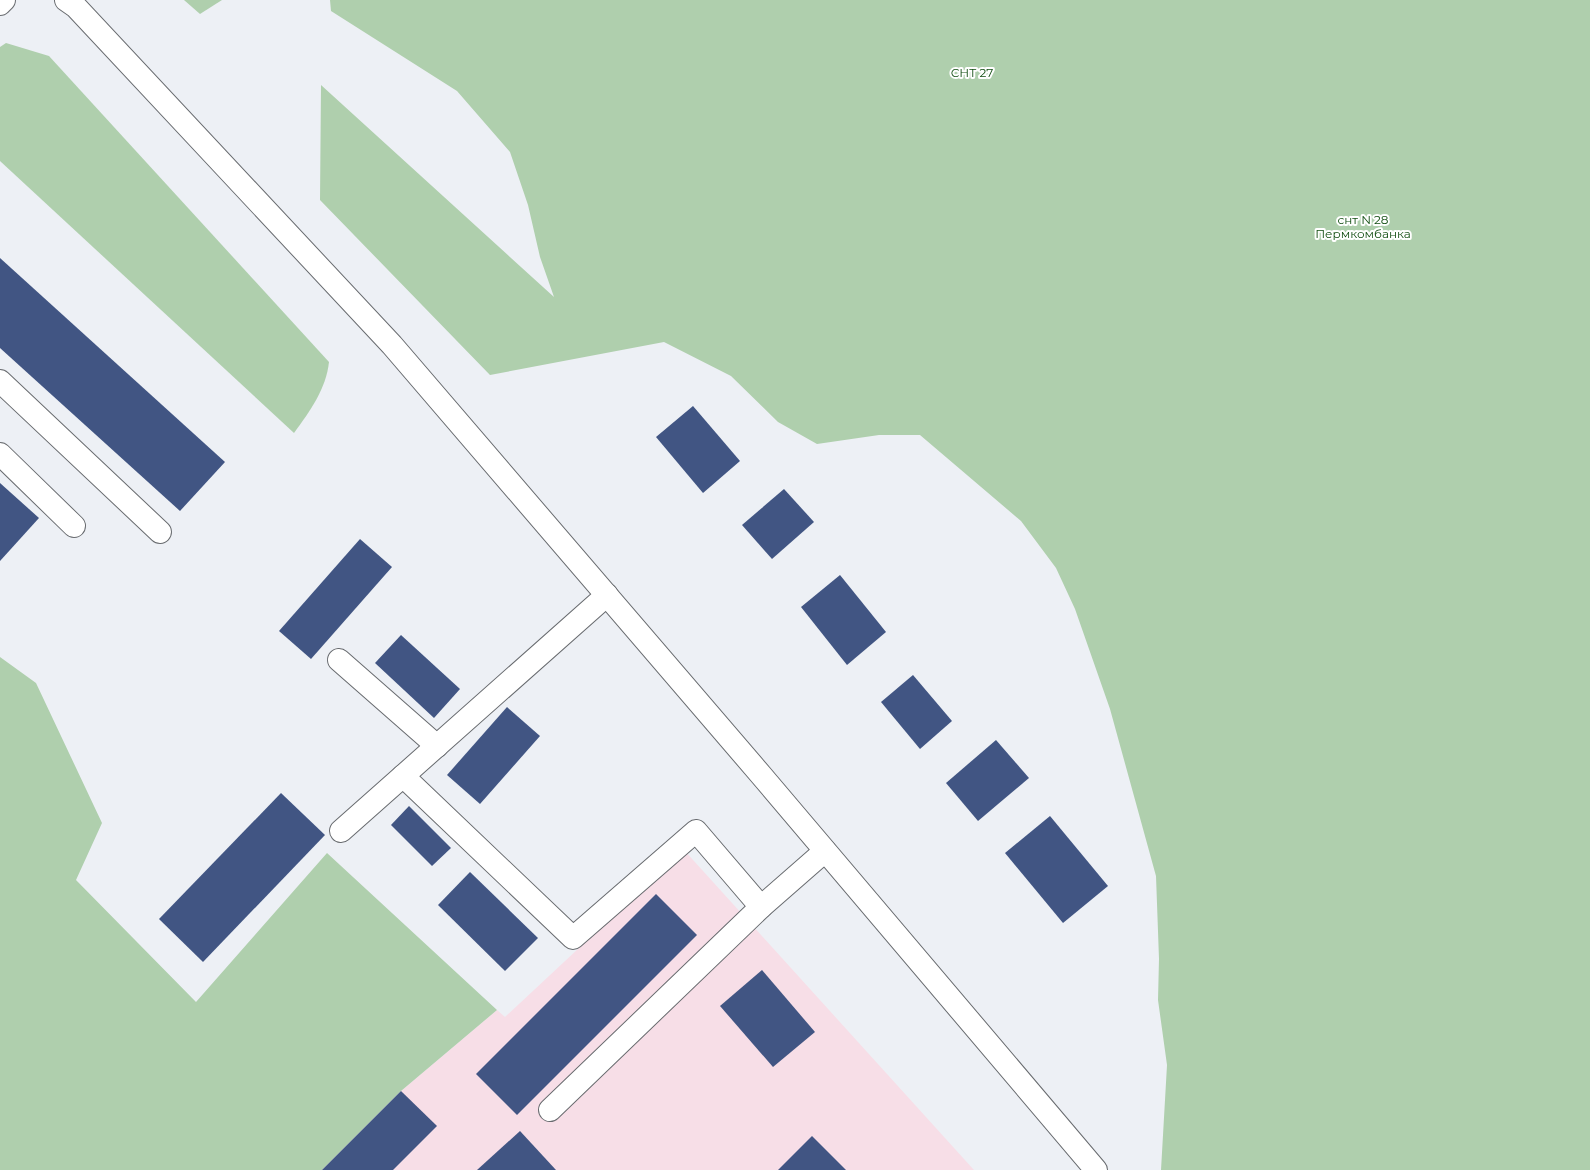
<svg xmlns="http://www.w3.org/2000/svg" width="1590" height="1170" viewBox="0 0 1590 1170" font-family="Montserrat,sans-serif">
<rect width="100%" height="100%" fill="#edf0f5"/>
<path fill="#f7dee7" d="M684 850 974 1170H322L401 1091 497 1010 505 1017Z"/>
<g fill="#afcfad">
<path d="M184 0H222L200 14Z"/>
<path d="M330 0H1590V1170H1161L1167 1065 1158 1000 1159 959 1156 876 1110 709 1075 609 1056 568 1021 521 920 435H879L817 444 778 422 731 376 664 342 490 375 320 200 321 85 554 297 540 257 528 205 510 152 457 91 331 11Z"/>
<path d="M6 43 49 56 329 362C326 389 310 411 294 433L0 161V47Z"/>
<path d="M0 657 36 683 102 823 76 880 196 1002 327 853 497 1010 401 1091 322 1170H0Z"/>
</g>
<g fill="#415583">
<path d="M0 258 225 462 180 511 0 348Z"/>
<path d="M693 406 740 461 703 493 656 437Z"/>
<path d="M0 483 39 518 0 561Z"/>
<path d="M784 489 814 522 772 559 742 525Z"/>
<path d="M360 539 392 567 311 659 279 631Z"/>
<path d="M840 575 886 632 847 665 801 607Z"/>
<path d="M401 635 460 689 434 718 375 663Z"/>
<path d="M913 675 952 721 920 749 881 702Z"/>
<path d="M507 707 540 736 480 804 447 775Z"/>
<path d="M996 740 1029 778 978 821 946 783Z"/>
<path d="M281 793 325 835 203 962 159 919Z"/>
<path d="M409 806 451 848 432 866 391 825Z"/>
<path d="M1050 816 1108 886 1063 923 1005 853Z"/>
<path d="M470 872 538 938 505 971 438 905Z"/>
<path d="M656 894 697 935 517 1115 476 1074Z"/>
<path d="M762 970 815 1032 773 1067 720 1006Z"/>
<path d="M401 1091 437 1126 393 1170H322Z"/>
<path d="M520 1131 556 1170H477Z"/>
<path d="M812 1136 846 1170H778Z"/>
</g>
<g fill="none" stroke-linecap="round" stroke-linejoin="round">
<defs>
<g id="minor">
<path d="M66 0 76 7 392 345 761 775 1096 1170"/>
<path d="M0 4 4 0"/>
<path d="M0 381 160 532"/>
<path d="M0 454 74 526"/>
<path d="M339 660 437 746"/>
<path d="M403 776 573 938 696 831 761 907"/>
<path d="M341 831 607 595"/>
<path d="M550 1110 761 907 825 851"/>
</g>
</defs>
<use href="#minor" stroke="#686b6f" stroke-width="24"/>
<use href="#minor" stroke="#fff" stroke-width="22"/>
</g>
<g text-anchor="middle" stroke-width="4" stroke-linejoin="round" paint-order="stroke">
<g font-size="12" fill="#0f4c0f" stroke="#fff">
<text x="972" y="77">СНТ 27</text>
<text x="1363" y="224">снт N 28<tspan x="1363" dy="14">Пермкомбанка</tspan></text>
</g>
</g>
</svg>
